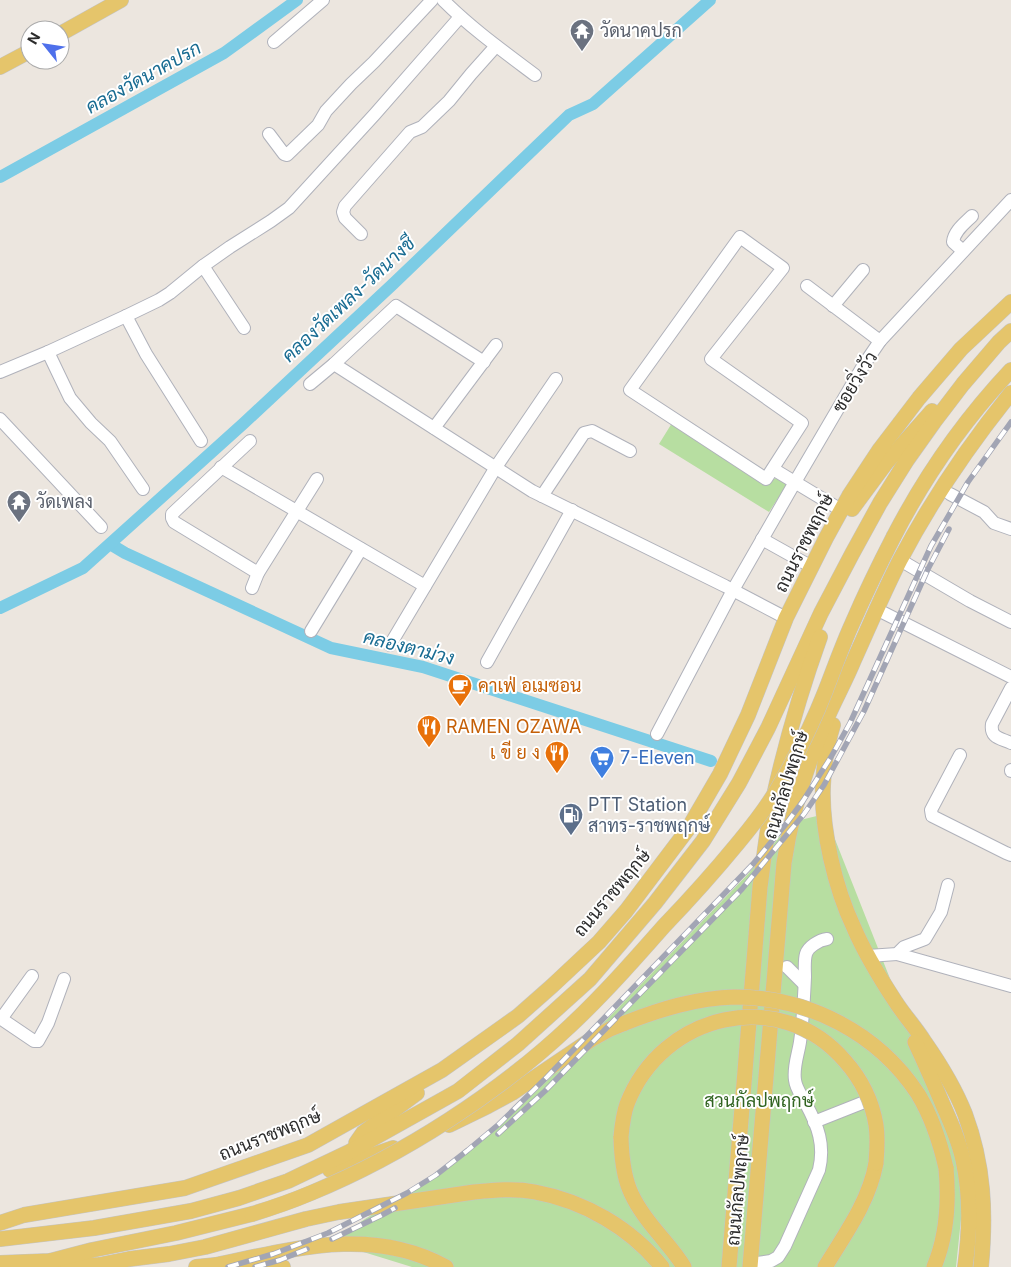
<svg xmlns="http://www.w3.org/2000/svg" width="1011" height="1267" viewBox="0 0 1011 1267" font-family="Inter,Sarabun,sans-serif">
<rect width="100%" height="100%" fill="#ece6df"/>
<g fill="#b7dea1">
<path d="M672 423 763 483 777 478 788 483 769 512 659 444Z"/>
<path d="M825 814 966 1171 956 1267H412L344 1246 331 1243 365 1219 447 1169 504 1122 552 1076 749 873 792 822Z"/>
</g>
<g fill="none" stroke-linecap="round" stroke-linejoin="round">
<g stroke="#7ccce5" stroke-width="12">
<path d="M0 177 224 53 297 0"/>
<path d="M110 544 125 553 331 648 423 667 711 761"/>
<path d="M0 608 83 568 244 423 393 284 569 115 593 104 710 0"/>
</g>
<defs>
<g id="minor">
<path d="M443 0C471 28 503 51 535 75"/>
<path d="M274 42 323 0"/>
<path d="M269 134 284 154 287 155 318 125 326 111 351 84 374 62 432 0"/>
<path d="M361 234 345 218 343 212 345 206 410 132 422 127 449 101 471 74 496 46"/>
<path d="M740 237 783 268 711 359 802 423 766 479 630 390Z"/>
<path d="M963 251 953 242C954 231 965 223 972 216"/>
<path d="M203 266 244 328"/>
<path d="M807 286 880 341"/>
<path d="M833 306 863 270"/>
<path d="M126 316 146 354 201 441"/>
<path d="M48 352 70 398 91 423 110 441 143 489"/>
<path d="M334 364 532 491 725 586 786 618"/>
<path d="M0 372 48 352 126 316 159 300 170 293 203 266 230 247 271 221 289 208 375 114 460 17"/>
<path d="M310 384 334 364 396 306 484 362"/>
<path d="M0 419 101 527"/>
<path d="M434 428 496 345"/>
<path d="M250 441 172 514V518L174 522 258 573"/>
<path d="M221 467 425 586"/>
<path d="M773 469 841 510"/>
<path d="M950 494 984 512 994 523 1011 529"/>
<path d="M542 496 584 433 592 431 630 451"/>
<path d="M762 539 812 567"/>
<path d="M900 560 970 601 1011 622"/>
<path d="M252 588 258 573 317 479"/>
<path d="M876 609 1011 677"/>
<path d="M311 631 361 549"/>
<path d="M390 645 496 467 556 379"/>
<path d="M487 662 572 510"/>
<path d="M1011 688 992 724C990 738 1000 738 1011 743"/>
<path d="M657 734 733 590 795 482 863 366 880 341 1011 200"/>
<path d="M960 755 931 810 932 816 1006 853 1011 855"/>
<path d="M1011 771V770"/>
<path d="M897 954 1011 986"/>
<path d="M868 956 897 954 904 947 925 939 941 912 948 885"/>
<path d="M787 967 804 984"/>
<path d="M0 1018 34 1041H38L48 1023 64 979"/>
<path d="M1 1019 32 976"/>
<path d="M814 1122 862 1103"/>
<path d="M750 1264 771 1261 778 1257 785 1246 819 1170C825 1145 818 1126 806 1104 802 1096 796 1089 795 1080 793 1067 798 1055 800 1042 803 1021 804 999 805 977 805 970 804 961 806 954 808 947 819 940 827 939"/>
</g>
<g id="major">
<path d="M60 34 121 0"/>
<path d="M0 67 30 51"/>
<path d="M852 509 886 463 932 411"/>
<path d="M894 536C925 476 964 420 1011 370"/>
<path d="M833 725C827 744 824 764 823 785 821 829 835 888 854 928 865 954 880 978 895 1001 904 1015 915 1027 924 1041 938 1061 956 1091 965 1114 984 1165 986 1213 981 1267"/>
<path d="M915 1042C925 1063 934 1084 943 1105 951 1123 959 1141 963 1160 971 1196 970 1231 965 1267"/>
<path d="M449 1125 488 1106 512 1093 592 1039 610 1029 625 1023"/>
<path d="M621 1137C622 1181 630 1200 658 1233 667 1244 677 1255 684 1267"/>
<path d="M356 1143 363 1133 417 1093"/>
<path d="M330 1170 393 1148"/>
<path d="M0 1223 24 1215 185 1188 308 1145 442 1070 518 1016 552 986 599 942 626 911 688 829 720 774 748 715 786 618 826 538 849 496 880 449 919 398 961 349 1011 302"/>
<path d="M0 1239 94 1228 191 1211 239 1198 288 1181 349 1152 458 1091 518 1044 590 979 655 903 703 841 739 783 768 728 821 613 852 554 880 503 907 460 934 422 963 384 999 342 1011 331"/>
<path d="M50 1261 65 1266 99 1265 129 1259 169 1254 205 1247 306 1219 339 1212 474 1192C494 1190 515 1188 535 1192 584 1201 631 1228 662 1267"/>
<path d="M0 1263 50 1261 92 1250 176 1233 252 1214"/>
<path d="M216 1265C293 1249 372 1226 446 1267"/>
<path d="M196 1267 216 1265 283 1267"/>
<path d="M729 1267 760 887C764 858 767 829 773 800 785 745 801 690 820 637"/>
<path d="M750 1267 784 863C791 816 805 769 824 725 833 703 845 682 854 660 869 627 883 593 900 560 931 501 969 445 1011 393"/>
<path d="M825 1267C845 1234 869 1202 876 1163"/>
<path d="M934 1267C947 1236 949 1201 946 1168"/>
</g>
</defs>
<use href="#minor" stroke="#b0b2bb" stroke-width="14"/>
<use href="#major" stroke="#c4c4c4" stroke-width="16"/>
<use href="#minor" stroke="#fff" stroke-width="12"/>
<use href="#major" stroke="#e5c56b" stroke-width="15"/>
<defs>
<g id="rail">
<path d="M498 1134 545 1091 742 889 804 814 824 785 864 711 928 569 949 529"/>
<path d="M332 1239 382 1215 395 1208"/>
<path d="M228 1267 273 1254 328 1233 407 1193 436 1175 468 1150 499 1124 547 1077 753 864 786 824 803 801 831 757 850 723 931 546 968 482 1011 422"/>
<path d="M255 1267 280 1260 307 1249"/>
</g>
</defs>
<use href="#rail" stroke="#a2a5b4" stroke-width="5.5"/>
<use href="#rail" stroke="#fff" stroke-width="4" stroke-dasharray="11" stroke-linecap="butt"/>
<defs>
<g id="major-bridge">
<path d="M625 1023C661 1009 696 998 735 997 808 997 878 1033 918 1094 932 1117 940 1142 946 1168"/>
<path d="M621 1137C622 1126 623 1115 627 1104 662 1013 780 985 845 1061 861 1079 872 1101 876 1125 878 1138 877 1151 876 1163"/>
<path d="M252 1214C272 1208 292 1201 311 1193 403 1155 499 1093 571 1025 604 994 634 960 664 926 690 899 715 871 738 843 753 825 767 807 778 788 796 757 812 725 825 692 834 669 842 646 852 624 865 594 879 565 894 536"/>
</g>
</defs>
<use href="#major-bridge" stroke="#c4c4c4" stroke-width="16" stroke-linecap="butt"/>
<use href="#major-bridge" stroke="#e5c56b" stroke-width="15"/>
</g>
<defs>
<symbol id="temple-pin" viewBox="-11 -11 22 30"><path d="M0 17L-7.5 6A9.5 9.5 0 1 1 7.5 6Z" fill="#6b7280" stroke="#fff"/><path d="M0-6L5-2H3V0L6.5 2.5H4V6H1.5V3h-3V6H-4V2.5H-6.5L-3 0V-2H-5Z" fill="#fff"/></symbol>
<symbol id="cafe-pin" viewBox="-11 -11 22 30"><path d="M0 17L-7.5 6A9.5 9.5 0 1 1 7.5 6Z" fill="#e8710a" stroke="#fff"/><path d="M-5.5-4.5H6V0H3Q3 3.5 0 3.5H-2.5Q-5.5 3.5-5.5 0ZM3-3.2v2h1.7v-2ZM-6 4.5H4V6H-6Z" fill="#fff"/></symbol>
<symbol id="restaurant-pin" viewBox="-11 -11 22 30"><path d="M0 17L-7.5 6A9.5 9.5 0 1 1 7.5 6Z" fill="#e8710a" stroke="#fff"/><path d="M-5-6h1v4h1v-4h1v4h1v-4h1v5L-1.5 .5V6h-2V.5L-5-1ZM5-6V6H3V1.5H1.5Q1.5-4 5-6Z" fill="#fff"/></symbol>
<symbol id="supermarket-pin" viewBox="-11 -11 22 30"><path d="M0 17L-7.5 6A9.5 9.5 0 1 1 7.5 6Z" fill="#3f7fe0" stroke="#fff"/><path d="M-6-5.5h2.5l.6 2H6L4.5 2H-2.5L-4.4-4H-6ZM-1.5 3.2a1.3 1.3 0 1 0 .1 0ZM3 3.2a1.3 1.3 0 1 0 .1 0Z" fill="#fff"/></symbol>
<symbol id="fuel-pin" viewBox="-11 -11 22 30"><path d="M0 17L-7.5 6A9.5 9.5 0 1 1 7.5 6Z" fill="#5c6f8a" stroke="#fff"/><path d="M-5.5-6h7V0h2V4h1.3V-2.5L3-4.5l.8-.8L6-3V5H2.5V1h-1V6h-7ZM-4.2-4.7v3.2H.2V-4.7Z" fill="#fff"/></symbol>
</defs>
<g fill-rule="evenodd">
<use href="#temple-pin" x="568" y="17" width="28" height="38"/>
<use href="#temple-pin" x="5" y="488" width="28" height="38"/>
<use href="#cafe-pin" x="446" y="672" width="28" height="38"/>
<use href="#restaurant-pin" x="415" y="713" width="28" height="38"/>
<use href="#restaurant-pin" x="543" y="739" width="28" height="38"/>
<use href="#supermarket-pin" x="588" y="744" width="28" height="38"/>
<use href="#fuel-pin" x="557" y="801" width="28" height="38"/>
</g>
<g text-anchor="middle" stroke-width="4" stroke-linejoin="round" paint-order="stroke">
<g font-size="18" fill="#5b616d" stroke="#fff" text-anchor="start">
<text x="600" y="37">วัดนาคปรก</text>
<text x="36" y="508">วัดเพลง</text>
</g>
<g font-size="18" fill="#2c2c2c" stroke="#fff">
<text transform="translate(855 382) rotate(-58)" y="6">ซอยวิ่งวัว</text>
<text transform="translate(804 543) rotate(-63)" y="6">ถนนราชพฤกษ์</text>
<text transform="translate(786 785) rotate(-73)" y="6">ถนนกัลปพฤกษ์</text>
<text transform="translate(612 893) rotate(-50)" y="6">ถนนราชพฤกษ์</text>
<text transform="translate(270 1135) rotate(-22)" y="6">ถนนราชพฤกษ์</text>
<text transform="translate(738 1190) rotate(-85)" y="6">ถนนกัลปพฤกษ์</text>
</g>
<g font-size="18" fill="#c56008" stroke="#fff" text-anchor="start">
<text x="478" y="692">คาเฟ่ อเมซอน</text>
<text x="446" y="733">RAMEN OZAWA</text>
<text x="540" y="759" text-anchor="end">เ ขี ย ง</text>
</g>
<g font-size="18" fill="#366cbe" stroke="#fff" text-anchor="start">
<text x="620" y="764">7-Eleven</text>
</g>
<g font-size="18" fill="#4e5e75" stroke="#fff" text-anchor="start">
<text x="588" y="811">PTT Station<tspan x="588" dy="21">สาทร-ราชพฤกษ์</tspan></text>
</g>
<g font-size="18" fill="#316421" stroke="#fff">
<text x="759" y="1107">สวนกัลปพฤกษ์</text>
</g>
<g font-size="19" font-style="italic" fill="#196c92" stroke="#fff">
<text transform="translate(143 77) rotate(-29)" y="7">คลองวัดนาคปรก</text>
<text transform="translate(348 299) rotate(-43)" y="7">คลองวัดเพลง-วัดนางชี</text>
<text transform="translate(409 647) rotate(14)" y="7">คลองตาม่วง</text>
</g>
</g>
<g transform="translate(45 45) rotate(300)"><circle r="24" fill="#ffffff" stroke="#ababab"/>
<path d="M0-4L9 19L0 12L-9 19Z" fill="#4e70eb"/>
<text y="-8" font-size="14" font-weight="bold" text-anchor="middle" fill="#2c2c2c">N</text>
</g>
</svg>
